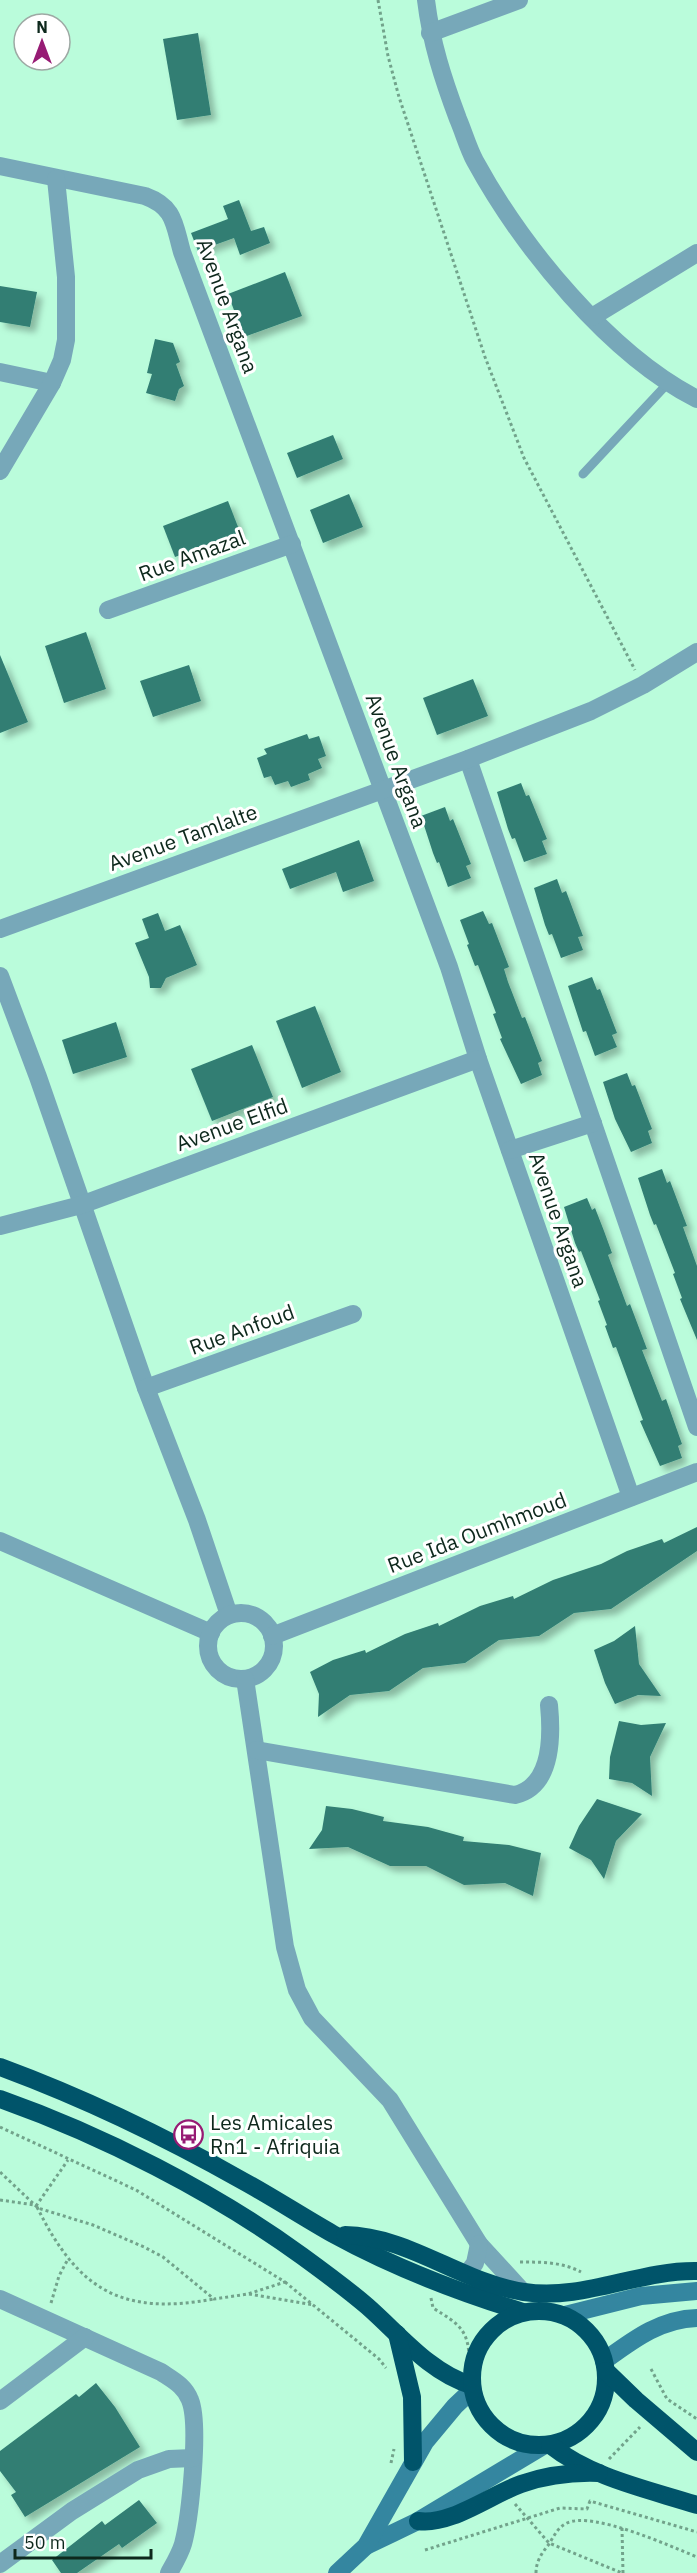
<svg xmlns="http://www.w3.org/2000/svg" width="697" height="2573" viewBox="0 0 697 2573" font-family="'IBM Plex Sans',sans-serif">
<defs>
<filter id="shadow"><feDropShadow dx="5.5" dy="5.5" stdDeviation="3" flood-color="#0004"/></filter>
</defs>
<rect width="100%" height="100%" fill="#bafcdb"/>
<g fill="#307e73" filter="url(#shadow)">
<path d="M198 33 211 115 177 120 163 39Z"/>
<path d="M239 200 251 231 264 227 270 243 240 255 234 238 198 251 191 233 228 219 223 206Z"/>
<path d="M285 272 302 316 244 337 228 294Z"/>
<path d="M0 286 37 292 30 327 0 322Z"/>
<path d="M155 339 173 343 180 362 176 364 184 386 179 389 175 401 146 393 152 374 147 373Z"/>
<path d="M333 435 343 459 297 478 287 453Z"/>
<path d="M349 494 363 527 323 543 310 510Z"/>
<path d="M228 501 240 532 175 557 163 526Z"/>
<path d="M86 632 106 689 64 703 45 646Z"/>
<path d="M0 655 28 722 0 733Z"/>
<path d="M189 665 201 701 153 717 140 681Z"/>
<path d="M473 679 488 716 437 735 423 698Z"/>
<path d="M307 734 309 739 319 736 326 756 318 759 322 768 308 774 310 780 291 787 288 781 275 785 271 776 264 778 257 758 267 754 264 749Z"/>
<path d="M521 783 526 796 529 795 547 839 542 841 547 854 524 862 515 838 512 839 508 829 497 792Z"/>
<path d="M445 807 450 821 453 819 471 864 466 866 471 878 448 887 439 862 437 863 433 853 421 816Z"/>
<path d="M359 840 374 881 343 892 336 872 290 889 282 869Z"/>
<path d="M557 879 562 893 566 891 583 936 578 937 583 950 561 958 552 934 549 935 545 925 534 888Z"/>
<path d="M483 911 489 924 492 923 509 967 504 969 508 982 522 1018 525 1017 542 1061 538 1063 542 1075 521 1084 500 1039 502 1038 493 1014 496 1013 478 965 475 966 467 945 469 944 460 920Z"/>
<path d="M158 913 165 931 180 925 197 965 166 978 161 988H150L149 977 135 943 149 938 142 919Z"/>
<path d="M592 977 597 990 600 989 617 1033 612 1035 617 1047 595 1056 586 1031 583 1032 568 986Z"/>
<path d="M315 1006 341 1072 302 1088 276 1021Z"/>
<path d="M116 1022 127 1057 73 1074 62 1040Z"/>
<path d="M252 1045 273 1097 212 1121 191 1069Z"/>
<path d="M627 1073 632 1086 635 1085 652 1129 648 1131 652 1143 631 1152 615 1119 603 1082Z"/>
<path d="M662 1169 667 1183 670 1181 687 1226 683 1227 697 1266V1340L680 1299 682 1298 673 1274 675 1273 656 1224 654 1225 650 1215 638 1178Z"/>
<path d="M587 1198 592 1210 595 1208 604 1231 612 1253 608 1255 627 1306 630 1304 647 1349 642 1350 662 1401 666 1399 682 1444 678 1446 682 1458 660 1466 640 1421 643 1420 634 1396 616 1347 613 1348 605 1326 607 1325 598 1301 600 1300 581 1251 579 1252 575 1243 564 1207Z"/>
<path d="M697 1527V1551L611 1609 574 1613 539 1636 499 1640 465 1663 423 1668 389 1691 350 1695 318 1717 319 1694 310 1672 333 1660 365 1650 366 1653 405 1634 438 1623 439 1626 480 1606 513 1596 514 1599 553 1580 601 1564 627 1551 662 1539 664 1543Z"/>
<path d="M635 1626 639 1664 661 1696 638 1695 615 1704 605 1683 594 1650 614 1641Z"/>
<path d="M619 1721 641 1725 666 1723 650 1757 652 1796 632 1783 609 1779 610 1757Z"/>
<path d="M597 1799 642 1814 616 1841 604 1879 591 1860 569 1848 579 1826Z"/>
<path d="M326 1806 352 1809 384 1817 383 1821 428 1827 464 1837 463 1841 509 1845 541 1853 533 1896 505 1883 464 1885 426 1866H390L348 1847 309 1849 322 1830Z"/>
<path d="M96 2383 115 2407 140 2447 25 2517 11 2495 16 2492 0 2471V2451L76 2394 79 2397Z"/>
<path d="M139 2500 157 2523 122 2548 119 2544 77 2573H61L52 2560 102 2521 105 2525Z"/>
</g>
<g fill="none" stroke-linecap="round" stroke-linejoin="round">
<g stroke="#72a38b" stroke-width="3" stroke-dasharray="3 3" stroke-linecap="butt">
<path d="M378 0 388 56 399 97 485 357 524 458 635 670"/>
<path d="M0 2127 136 2190 285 2282 248 2294 214 2299 163 2257 144 2247 93 2225 38 2208 0 2172"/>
<path d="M0 2200 35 2205"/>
<path d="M36 2206 68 2160"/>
<path d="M37 2207C78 2290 121 2316 214 2299"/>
<path d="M520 2262C542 2262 562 2262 581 2272"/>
<path d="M285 2282 379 2359 386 2368"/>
<path d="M249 2294 314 2305"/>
<path d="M431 2298 433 2308C459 2324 470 2330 469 2364"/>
<path d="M51 2303 59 2276 68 2259"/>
<path d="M651 2369 667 2399 697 2419"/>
<path d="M609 2459 640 2427"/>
<path d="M391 2463 394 2449"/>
<path d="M515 2504 549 2543 622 2573"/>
<path d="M622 2528 623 2573"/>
<path d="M425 2550 560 2508 587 2509 590 2501 697 2532"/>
<path d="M536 2573C536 2561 542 2553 549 2544 554 2536 558 2527 567 2523 593 2511 670 2546 697 2557"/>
</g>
<path stroke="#77a8b9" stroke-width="9" d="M583 474 669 382"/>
<g stroke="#77a8b9" stroke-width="18">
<path d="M426 0C431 42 443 79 458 119 464 133 468 148 475 161 522 247 609 354 697 399"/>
<path d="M430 33 519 0"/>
<path d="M0 166 145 196C175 207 174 224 182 252L449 967 478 1059 631 1497"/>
<path d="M592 317 697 253"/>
<path d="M0 372 52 383"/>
<path d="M0 471 52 383 62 360 66 340V277L56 179"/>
<path d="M108 610 292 544"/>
<path d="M468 759 697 1427"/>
<path d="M0 929 468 759 591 711 643 685 697 652"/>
<path d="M0 976 38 1077 146 1388 197 1520 229 1615"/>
<path d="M510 1150 593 1123"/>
<path d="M0 1226 81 1205 478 1059"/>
<path d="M146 1388 353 1314"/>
<path d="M0 1541 211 1633"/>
<circle cx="241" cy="1646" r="33"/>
<path d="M272 1636 697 1472"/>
<path d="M245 1679 285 1947 297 1990 312 2018 390 2100 479 2244 523 2292"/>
<path d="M256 1750 515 1795C553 1786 552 1736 549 1705"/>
<path d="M467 2274 475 2263 479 2244"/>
<path d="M0 2299 161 2372C173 2380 185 2386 190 2400 200 2424 190 2518 183 2544 180 2554 174 2564 169 2573"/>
<path d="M0 2401 85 2337"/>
<path d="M0 2564 72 2511 138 2470 169 2459 193 2458"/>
</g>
<g stroke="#3486a0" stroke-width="18">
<path d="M565 2315 641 2296 697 2291"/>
<path d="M604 2361C633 2340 660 2319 697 2318"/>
<path d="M366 2546 418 2521 543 2446"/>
<path d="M337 2573 366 2546 425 2442 455 2406 472 2390"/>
</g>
<g stroke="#00546a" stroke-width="18">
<path d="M0 2067C84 2098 165 2137 243 2181 274 2198 303 2217 333 2234 393 2267 458 2292 523 2312"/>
<path d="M0 2099C102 2135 214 2192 302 2256 324 2272 346 2288 367 2306 399 2334 430 2373 471 2385"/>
<path d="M345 2235C409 2236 462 2283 524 2292 584 2301 638 2270 697 2271"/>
<circle cx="539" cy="2378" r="67"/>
<path d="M397 2334 412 2397 413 2462"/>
<path d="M606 2371 636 2400 697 2452"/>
<path d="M550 2445C592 2478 647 2489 697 2505"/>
<path d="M418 2521C450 2526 490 2495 521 2484 547 2475 572 2472 599 2473"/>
</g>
</g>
<defs>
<symbol id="bus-ring" viewBox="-11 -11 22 22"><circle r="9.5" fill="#fff" stroke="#971b74" stroke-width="1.5"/><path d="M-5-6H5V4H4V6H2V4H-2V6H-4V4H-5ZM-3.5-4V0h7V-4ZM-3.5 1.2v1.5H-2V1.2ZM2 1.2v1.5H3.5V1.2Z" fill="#971b74"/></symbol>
</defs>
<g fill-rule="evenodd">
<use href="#bus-ring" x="172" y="2118" width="33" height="33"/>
</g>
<g text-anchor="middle" stroke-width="6" stroke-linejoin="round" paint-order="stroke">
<g font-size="21" fill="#0d281c" stroke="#fff">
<text transform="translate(227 306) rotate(70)" y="7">Avenue Argana</text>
<text transform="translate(192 556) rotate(-20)" y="7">Rue Amazal</text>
<text transform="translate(396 761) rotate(70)" y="7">Avenue Argana</text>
<text transform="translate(183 838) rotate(-20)" y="7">Avenue Tamlalte</text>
<text transform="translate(232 1125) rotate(-20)" y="7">Avenue Elfid</text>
<text transform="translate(558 1220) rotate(71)" y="7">Avenue Argana</text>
<text transform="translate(242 1330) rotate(-20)" y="7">Rue Anfoud</text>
<text transform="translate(477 1533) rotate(-21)" y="7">Rue Ida Oumhmoud</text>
</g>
<g font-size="21" fill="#0d281c" stroke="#fff" text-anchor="start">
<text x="210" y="2130">Les Amicales<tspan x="210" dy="24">Rn1 - Afriquia</tspan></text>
</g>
</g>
<g transform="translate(42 42)"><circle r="28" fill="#ffffff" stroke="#9ea9a4" stroke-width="1.5"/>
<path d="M0-4.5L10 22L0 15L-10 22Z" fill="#971b74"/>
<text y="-9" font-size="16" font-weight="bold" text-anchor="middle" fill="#0d281c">N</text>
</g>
<path d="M15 2549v9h136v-9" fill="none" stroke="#0d281c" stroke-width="3"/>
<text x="24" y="2549" font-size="18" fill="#0d281c" stroke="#ffffff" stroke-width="4.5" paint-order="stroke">50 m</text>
</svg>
